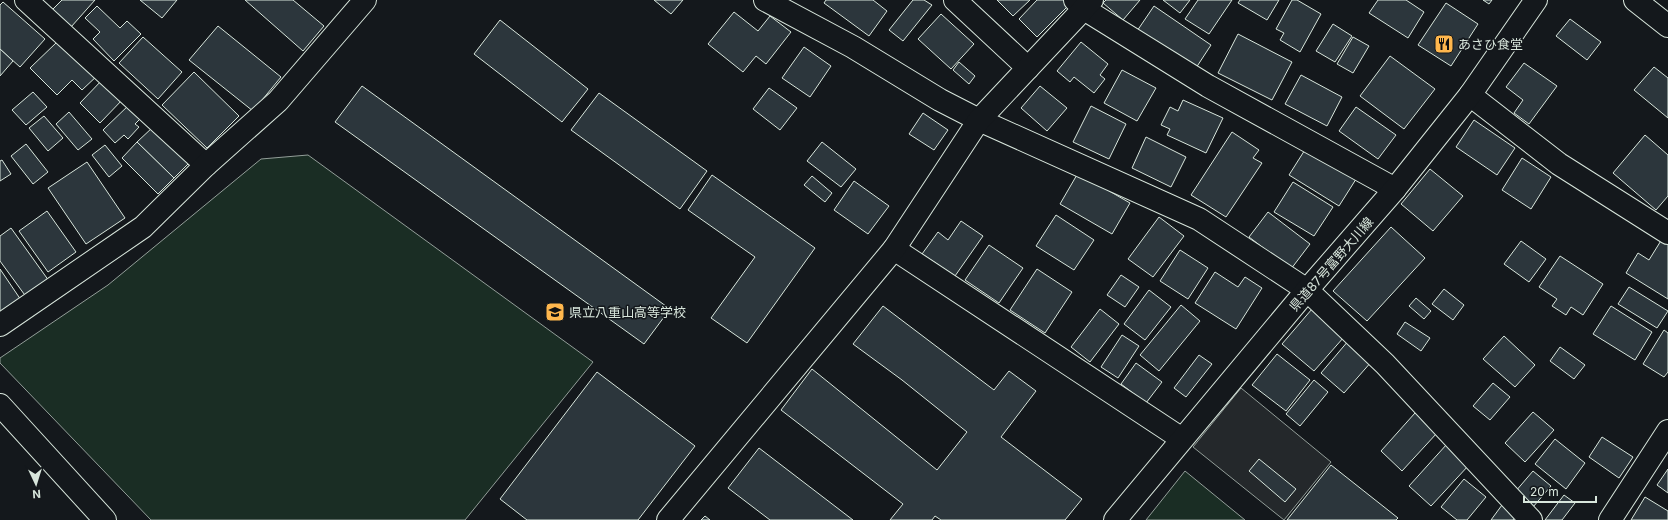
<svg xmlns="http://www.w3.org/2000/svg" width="1668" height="520" viewBox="0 0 1668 520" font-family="Inter,'Noto Sans JP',sans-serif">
<rect width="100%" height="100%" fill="#14181c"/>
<g fill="#1a2d24" stroke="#939e99">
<path d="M308 155 593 362 465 520H151L0 363V358L108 285 261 159Z"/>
<path d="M1185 471 1245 520H1146Z"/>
</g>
<path fill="#24282b" stroke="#939e99" d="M1241 388 1331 462 1284 520 1193 447Z"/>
<g fill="#2c363c" stroke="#d8e6dc">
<path d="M62 0H95L71 27 52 10Z"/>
<path d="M140 0H177L162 18Z"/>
<path d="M245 0H293L324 26 303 51Z"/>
<path d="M654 0H683L671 14Z"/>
<path d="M826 0H873L887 11 869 36 824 3Z"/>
<path d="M913 0H924L932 5 903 41 889 30Z"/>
<path d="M997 0H1030L1013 16Z"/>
<path d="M1037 0H1064L1069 5 1037 37 1019 19Z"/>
<path d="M1106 0H1140L1123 20 1103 3Z"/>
<path d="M1163 0H1190L1180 13Z"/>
<path d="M1198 0H1232L1209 34 1185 19Z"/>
<path d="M1240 0H1279L1267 20 1238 3Z"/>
<path d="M1292 0H1297L1321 14 1300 52 1280 40 1284 33 1276 29Z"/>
<path d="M1378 0H1406L1424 12 1408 38 1369 13Z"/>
<path d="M1483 0H1492L1489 4Z"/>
<path d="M3 2 45 39 20 67 0 49V5Z"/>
<path d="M1446 3 1478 24 1451 66 1418 45Z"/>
<path d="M97 6 120 28 127 21 141 34 114 61 93 39 100 32 85 18Z"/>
<path d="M1154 6 1211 45 1194 71 1137 31Z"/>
<path d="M734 12 758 31 770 16 791 32 766 64 756 56 743 72 708 44Z"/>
<path d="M941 14 974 44 951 69 918 39Z"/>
<path d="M1570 19 1601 42 1587 60 1556 36Z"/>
<path d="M500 20 588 89 562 122 474 54Z"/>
<path d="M1333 24 1352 36 1335 62 1316 51Z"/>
<path d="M218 26 281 77 253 111 189 60Z"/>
<path d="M1238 34 1292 62 1272 100 1218 73Z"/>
<path d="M143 37 182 72 158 99 119 63Z"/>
<path d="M1353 37 1369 46 1353 73 1337 64Z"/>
<path d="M57 42 82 67 87 62 99 74 82 90 72 80 57 95 30 68Z"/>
<path d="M1081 42 1108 64 1100 75 1105 79 1094 93 1074 77 1070 82 1057 71Z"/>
<path d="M804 47 831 66 810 97 782 78Z"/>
<path d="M0 49 13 61 0 76Z"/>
<path d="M1390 56 1435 89 1404 129 1360 96Z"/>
<path d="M959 62 975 76 969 84 953 70Z"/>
<path d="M1524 63 1557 86 1529 124 1514 113 1523 100 1506 87Z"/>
<path d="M1654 67 1668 78V118L1634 90Z"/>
<path d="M1122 70 1156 88 1137 121 1104 103Z"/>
<path d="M194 72 239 116 207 148 162 105Z"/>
<path d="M1301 75 1342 97 1327 126 1285 104Z"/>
<path d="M103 79 124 98 100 123 80 103Z"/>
<path d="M362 86 670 309 644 344 335 122Z"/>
<path d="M1040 86 1067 108 1047 131 1021 108Z"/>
<path d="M769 88 797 108 780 130 753 109Z"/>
<path d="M33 92 47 107 26 125 12 110Z"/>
<path d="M599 93 707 171 680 209 571 130Z"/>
<path d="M1183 100 1223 118 1206 153 1167 135 1170 129 1161 125 1170 107 1178 111Z"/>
<path d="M131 103 146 113 135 124 139 127 128 139 124 135 115 143 103 130Z"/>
<path d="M1091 106 1126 124 1109 159 1073 142Z"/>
<path d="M1356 107 1396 135 1378 159 1339 131Z"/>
<path d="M69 112 92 139 78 150 56 124Z"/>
<path d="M923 113 948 130 934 150 909 134Z"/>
<path d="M44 116 63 138 48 151 29 128Z"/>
<path d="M1474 120 1515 148 1497 175 1456 147Z"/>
<path d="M153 127 190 162 174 178 137 142Z"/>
<path d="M1232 132 1259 150 1253 158 1262 163 1226 217 1191 195Z"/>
<path d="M1645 135 1668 155V196L1656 210 1613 173Z"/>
<path d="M1146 137 1186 157 1171 187 1132 168Z"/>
<path d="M137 142 174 178 158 194 122 158Z"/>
<path d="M822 142 856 169 841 187 807 161Z"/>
<path d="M26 144 48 172 33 184 11 156Z"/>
<path d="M105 145 122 166 109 177 92 155Z"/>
<path d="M1308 145 1358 176 1339 206 1289 175Z"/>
<path d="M1522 158 1551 177 1531 209 1502 190Z"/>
<path d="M2 160 11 174 0 181V161Z"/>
<path d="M87 162 125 218 86 244 48 188Z"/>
<path d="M1430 169 1463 196 1433 231 1401 204Z"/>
<path d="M1078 173 1130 203 1112 234 1060 204Z"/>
<path d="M712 175 815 248 747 343 711 318 755 257 688 210Z"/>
<path d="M812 176 832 193 825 202 804 185Z"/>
<path d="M854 181 889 206 868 234 834 210Z"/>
<path d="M1293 182 1333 207 1314 236 1274 212Z"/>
<path d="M47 211 76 252 48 272 19 231Z"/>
<path d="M1268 212 1310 244 1291 269 1249 237Z"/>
<path d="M1056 215 1094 240 1074 270 1036 246Z"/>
<path d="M1159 217 1184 236 1153 277 1128 259Z"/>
<path d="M961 221 983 236 955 276 922 254 938 232 948 240Z"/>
<path d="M1391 227 1425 258 1367 321 1333 291Z"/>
<path d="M11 228 49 281 27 298 0 261V236Z"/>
<path d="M1662 239 1668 242V299L1626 273 1638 253 1649 260Z"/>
<path d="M1521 241 1546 259 1529 282 1504 264Z"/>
<path d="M989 245 1023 268 999 303 965 280Z"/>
<path d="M1180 250 1208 268 1188 299 1160 281Z"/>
<path d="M1560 256 1603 284 1583 315 1571 307 1566 315 1552 306 1557 299 1539 287Z"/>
<path d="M0 269 23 303 0 319Z"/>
<path d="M1037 269 1072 292 1045 333 1010 310Z"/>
<path d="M1215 272 1238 287 1245 277 1262 288 1236 329 1195 303Z"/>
<path d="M1121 275 1139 287 1125 307 1107 295Z"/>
<path d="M1629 287 1668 311 1657 328 1618 304Z"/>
<path d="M1444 289 1464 305 1453 320 1432 304Z"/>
<path d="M1149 290 1171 307 1145 340 1124 324Z"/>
<path d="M1416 298 1431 311 1424 319 1409 306Z"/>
<path d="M1181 305 1200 321 1159 371 1140 355Z"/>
<path d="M883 306 994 390 1009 371 1036 391 1001 437 1082 499 1065 520H941L935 516 932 520H890L903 504 781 410 812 369 937 470 967 432 902 380 853 344Z"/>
<path d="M1611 306 1652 332 1635 360 1593 334Z"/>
<path d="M1100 309 1119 324 1090 362 1071 347Z"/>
<path d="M1312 309 1344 337 1314 371 1282 344Z"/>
<path d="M1405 322 1430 338 1421 351 1397 334Z"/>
<path d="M1664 330 1668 333V372L1664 377 1643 364Z"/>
<path d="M1122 335 1139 346 1118 378 1101 367Z"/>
<path d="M1504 336 1535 365 1515 387 1483 359Z"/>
<path d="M1349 340 1372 361 1344 393 1321 373Z"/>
<path d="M1560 347 1585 365 1574 379 1550 361Z"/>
<path d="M1277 354 1310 380 1286 411 1252 385Z"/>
<path d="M1199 355 1212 364 1186 397 1174 388Z"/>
<path d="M1136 363 1162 382 1146 403 1121 384Z"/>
<path d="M597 372 695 446 638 520H527L500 499Z"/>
<path d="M1314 380 1328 392 1300 426 1286 414Z"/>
<path d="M1493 383 1510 397 1490 420 1473 406Z"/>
<path d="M1533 412 1554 430 1525 462 1505 443Z"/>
<path d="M1415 413 1437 433 1402 471 1381 451Z"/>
<path d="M1602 437 1633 457 1619 478 1589 457Z"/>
<path d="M1555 439 1585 463 1566 489 1535 464Z"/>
<path d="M1447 444 1469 465 1431 506 1409 486Z"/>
<path d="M759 448 853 520H770L728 488Z"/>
<path d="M1259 459 1296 489 1285 502 1249 471Z"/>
<path d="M1331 465 1398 518 1396 520H1287Z"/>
<path d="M1668 469V493L1657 485Z"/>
<path d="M1533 471 1551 486 1533 507 1515 492Z"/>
<path d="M1464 479 1486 497 1467 520H1457L1441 507Z"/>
<path d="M1564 495 1575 503 1562 520H1545Z"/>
<path d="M1645 497 1668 511V520H1631Z"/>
<path d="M1502 505 1517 515 1513 520H1491Z"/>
<path d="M705 516 710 520H701Z"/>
</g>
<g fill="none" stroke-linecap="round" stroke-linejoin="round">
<defs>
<g id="minor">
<path d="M26 0 206 165"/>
<path d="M765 0 853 47 940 100 979 120 1199 219 1307 290 1385 364 1531 520"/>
<path d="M955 0 1028 68"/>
<path d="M1075 0 1084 9 1208 86 1395 189"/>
<path d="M1470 95 1559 164 1668 233"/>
<path d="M894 249 1182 439"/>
<path d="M0 325 143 227 206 165 278 101 365 0"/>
<path d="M668 520 894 249 979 120 1092 0"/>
<path d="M1610 520 1668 431"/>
</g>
<g id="tertiary">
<path d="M1635 0 1668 26"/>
<path d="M0 405 105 520"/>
</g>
<path id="primary" d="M1115 520 1307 290 1395 189 1470 95 1536 0"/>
</defs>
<use href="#minor" stroke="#d8e6dc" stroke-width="24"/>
<use href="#tertiary" stroke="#d8e6dc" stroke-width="24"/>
<use href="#primary" stroke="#d8e6dc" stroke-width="24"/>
<use href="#minor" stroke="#14181c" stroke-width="22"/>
<use href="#tertiary" stroke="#14181c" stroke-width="22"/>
<use href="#primary" stroke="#14181c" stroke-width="22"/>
</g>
<defs>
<symbol id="restaurant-square" viewBox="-11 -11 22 22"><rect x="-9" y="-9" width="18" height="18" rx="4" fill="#ffb74d" stroke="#14181c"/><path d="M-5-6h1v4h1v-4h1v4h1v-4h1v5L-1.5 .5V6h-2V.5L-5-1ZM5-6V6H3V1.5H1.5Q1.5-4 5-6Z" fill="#111"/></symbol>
<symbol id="school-square" viewBox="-11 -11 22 22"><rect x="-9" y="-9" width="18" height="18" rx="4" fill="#ffb74d" stroke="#14181c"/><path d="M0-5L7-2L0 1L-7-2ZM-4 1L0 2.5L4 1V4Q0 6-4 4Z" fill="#111"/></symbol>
</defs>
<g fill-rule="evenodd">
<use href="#restaurant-square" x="1433" y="33" width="22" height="22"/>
<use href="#school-square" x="544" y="301" width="22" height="22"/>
</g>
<g text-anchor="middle" stroke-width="3" stroke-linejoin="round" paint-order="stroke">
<g font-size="13" fill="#d8e6dc" stroke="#14181c" text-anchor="start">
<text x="1458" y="49">あさひ食堂</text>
<text x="569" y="317">県立八重山高等学校</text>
</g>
<g font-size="13" fill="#d8e6dc" stroke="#14181c">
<text transform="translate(1331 264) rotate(-49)" y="5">県道87号富野大川線</text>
</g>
</g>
<g transform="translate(36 484) rotate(176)" stroke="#14181c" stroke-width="3" paint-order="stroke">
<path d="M0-3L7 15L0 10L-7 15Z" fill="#d8e6dc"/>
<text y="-6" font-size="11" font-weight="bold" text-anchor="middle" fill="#d8e6dc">N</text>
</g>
<path d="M1524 496v6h72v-6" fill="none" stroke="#d8e6dc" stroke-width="2"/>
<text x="1530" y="496" font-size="12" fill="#d8e6dc" stroke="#14181c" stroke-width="3" paint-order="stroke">20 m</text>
</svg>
